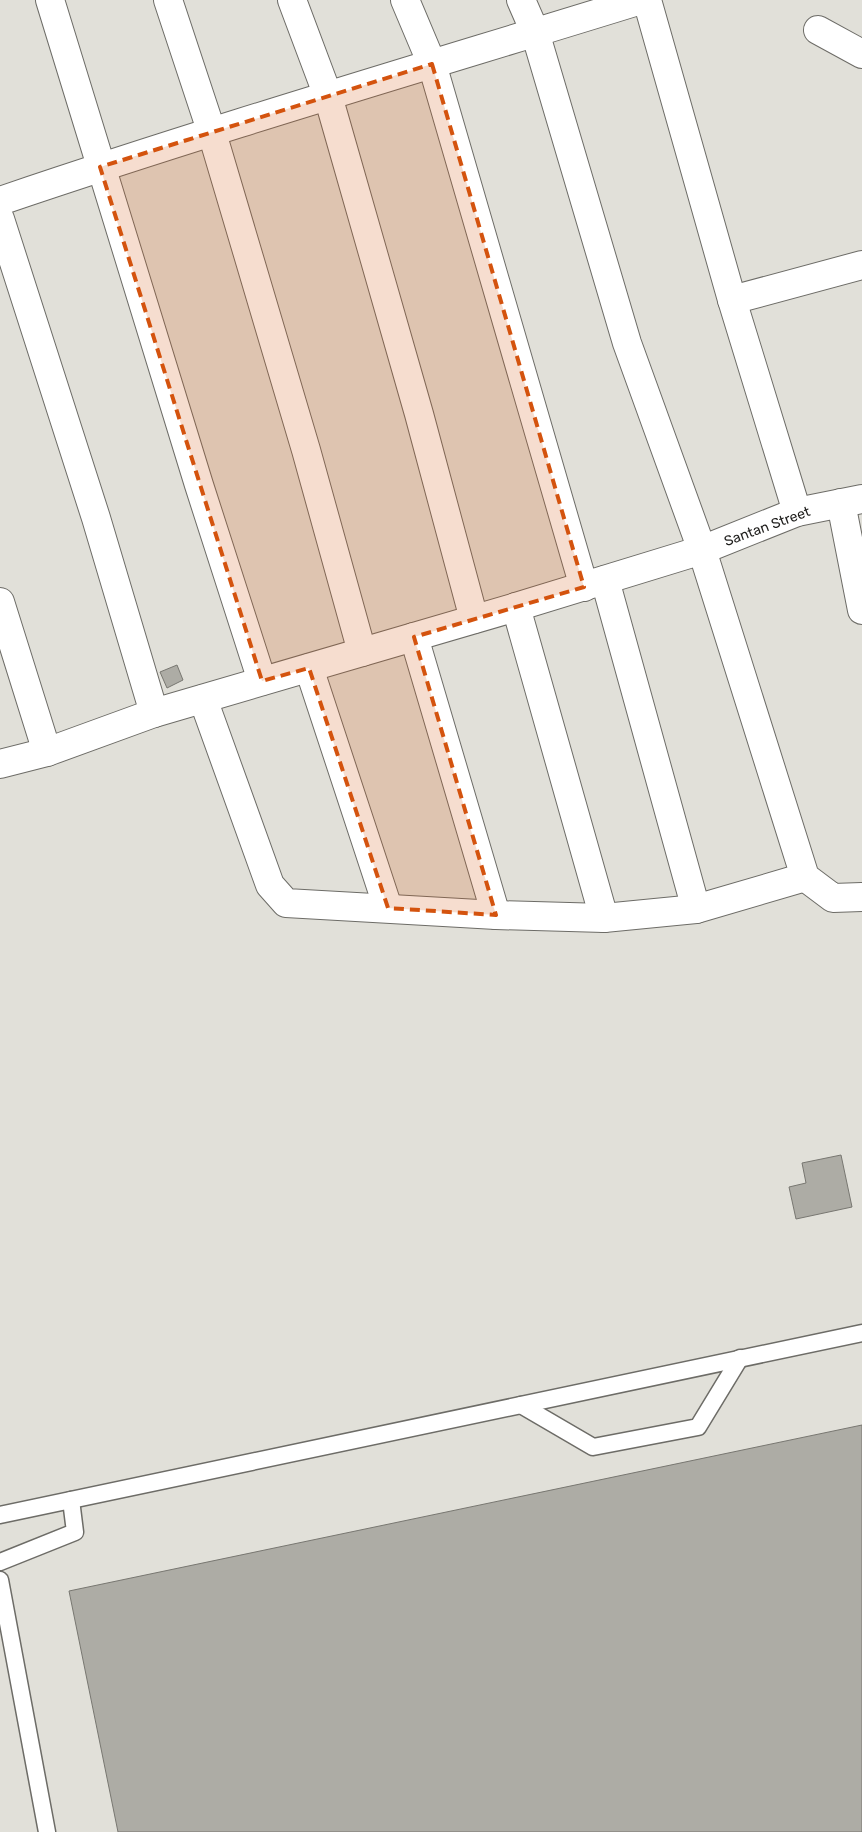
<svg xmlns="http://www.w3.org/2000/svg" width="862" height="1832" viewBox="0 0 862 1832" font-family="Rubik,sans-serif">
<rect width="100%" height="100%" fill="#e1e0d9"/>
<g fill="#adaca5" stroke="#787771">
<path d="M177 665 183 680 167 688 160 672Z"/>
<path d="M841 1155 852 1207 796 1219 789 1187 806 1183 802 1163Z"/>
<path d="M862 1425V1832H118L69 1591Z"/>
</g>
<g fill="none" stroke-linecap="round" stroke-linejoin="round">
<defs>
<g id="service">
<path d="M521 1405 593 1447 698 1427 740 1358"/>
<path d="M0 1515 862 1333"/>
<path d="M0 1562 75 1532 71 1500"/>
<path d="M0 1580 47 1832"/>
</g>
<g id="minor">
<path d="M50 0 199 485 262 681"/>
<path d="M168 0 212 133 306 450 362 652"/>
<path d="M292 0 328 96 419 414 474 619"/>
<path d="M405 0 432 64 584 587"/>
<path d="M521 0 535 32 627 343 702 550 805 877 833 898 862 897"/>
<path d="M647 0 732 300 797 512"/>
<path d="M818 30 862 54"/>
<path d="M0 201C212 129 427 66 641 0"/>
<path d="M0 219 96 518 154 713"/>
<path d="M732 300 862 265"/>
<path d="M841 503 862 610"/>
<path d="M605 580 696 909"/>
<path d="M0 602 47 752"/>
<path d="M516 607 604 918"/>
<path d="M414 637 496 915"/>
<path d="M309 668 388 908"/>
<path d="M203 699 270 885 286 903 496 915 604 918 696 909 805 877"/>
<path d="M0 764 47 752 154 713 516 607 702 550 797 512 862 499"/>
</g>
</defs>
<use href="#service" stroke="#6d6c67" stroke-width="19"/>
<use href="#minor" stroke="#6d6c67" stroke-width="30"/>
<use href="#service" stroke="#fff" stroke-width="16"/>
<use href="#minor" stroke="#fff" stroke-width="28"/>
</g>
<path fill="#d4530e" fill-opacity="0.2" stroke="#d4530e" stroke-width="4" stroke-dasharray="10 6" stroke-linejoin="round" d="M432 64 584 587 414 637 496 915 388 908 309 668 262 681 100 167Z"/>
<g text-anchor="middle" stroke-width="4" stroke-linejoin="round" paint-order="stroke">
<g font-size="14" fill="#1e1d1b" stroke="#fff">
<text transform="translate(767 526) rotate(-20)" y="5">Santan Street</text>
</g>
</g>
</svg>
